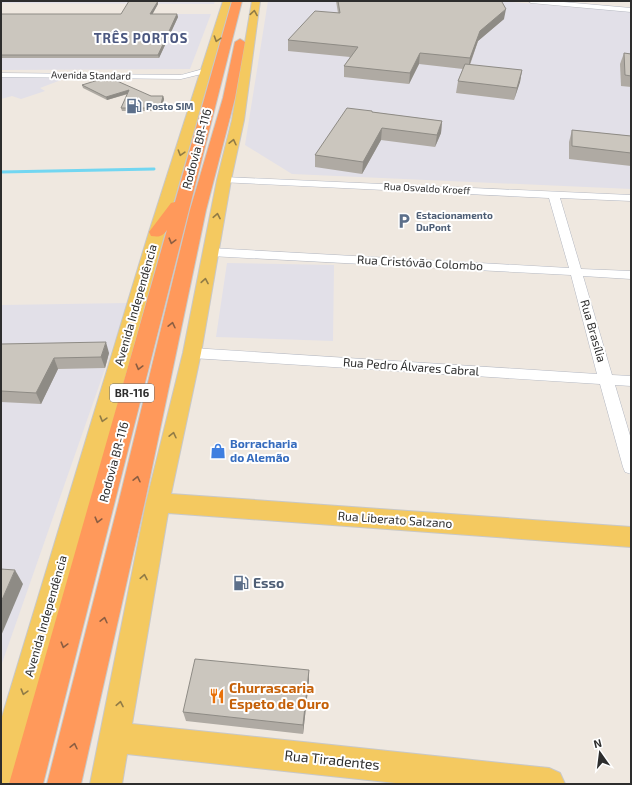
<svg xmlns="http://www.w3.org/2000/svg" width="632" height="785" viewBox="0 0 632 785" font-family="'Exo 2',sans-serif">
<rect width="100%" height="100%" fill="#efe8e0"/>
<g fill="#e2e0e8">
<path d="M1 1H215L214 4 1 3Z"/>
<path d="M268 1H499L631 12V189L292 174 245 145Z"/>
<path d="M1 14H211L190 69 1 70Z"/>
<path d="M1 77H69L40 88 45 91 21 99 12 96 1 99Z"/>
<path d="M227 263 334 265 333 341 216 337Z"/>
<path d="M128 303 1 666V305Z"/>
</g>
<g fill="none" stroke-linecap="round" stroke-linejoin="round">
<path stroke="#72d6f1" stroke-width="3" d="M1 172 154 169"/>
<defs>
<g id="minor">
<path d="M528 1H552L631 8V12L531 3Z"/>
<path d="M207 68 211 70 210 72 181 79 1 77V73L181 75Z"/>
<path d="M224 177 631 195V201L560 198 581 269 631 271V279L583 276 612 375 631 376V386L615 385 631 439V474L625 472 623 467 600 384 192 358 187 356 185 353 187 350 192 348 597 374 571 275 210 256 206 255 204 252 206 249 210 248 569 268 549 198 220 182 219 180Z"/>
</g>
<g id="major">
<path d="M223 1H231L165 232 17 771 12 782 1 784V720L149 232Z"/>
<path d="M252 1H260L244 120 231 180 201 353 171 494 631 527V547L168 513 132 724 549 768 560 773 565 784H405L127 754 122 784H90L146 503 183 353 217 180 232 120Z"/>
</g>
<g id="highway">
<path d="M232 1H242L43 784H9L167 230C162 237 159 237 151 236L149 232 171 203 175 202Z"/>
<path d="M240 39 245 42 235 98 206 210 145 501 81 784H47L119 501 190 210 223 98 235 42Z"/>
</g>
</defs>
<use href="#minor" stroke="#b3b7c1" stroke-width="1"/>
<use href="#major" stroke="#c8c8c8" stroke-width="2"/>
<use href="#highway" stroke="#c8c8c8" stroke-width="2"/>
<use href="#minor" fill="#fff" fill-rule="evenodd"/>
<use href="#major" fill="#f4c960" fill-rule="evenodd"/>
<use href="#highway" fill="#ff995b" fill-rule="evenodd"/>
</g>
<g fill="#afaaa3">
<path d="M158 1V4L152 14H177L178 17 159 58H1V14H121Z"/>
<path d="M336 1H501L504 19 478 41 470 65 522 70 520 82 514 100 456 93 458 81 463 69 419 64 409 84 344 77V66L350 57 288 51V40L338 13Z"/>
<path d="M624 53 631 54V87L621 86 620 64Z"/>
<path d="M82 85 151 96H163L164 99 161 111H122L121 108 128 94 107 100 83 88Z"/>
<path d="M372 111V112L442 121 441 133 435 147 381 140 362 174 315 167V155Z"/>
<path d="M572 130 631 136V166L569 159V142Z"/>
<path d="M1 344 109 353 105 368 58 369 41 404 1 402Z"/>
<path d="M309 670V680L303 734 186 721 183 712Z"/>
</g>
<g fill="#8e8b85">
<path d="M158 1V4L151 17 150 14Z"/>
<path d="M506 9 504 19 478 41 468 69 470 58 480 31Z"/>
<path d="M177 14 178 17 159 58 158 55Z"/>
<path d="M420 53 419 64 409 84 410 73Z"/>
<path d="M522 70 520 82 514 100 517 88Z"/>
<path d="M129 90 130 93 107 100 106 97Z"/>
<path d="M163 96 164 99 161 111 160 108Z"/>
<path d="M442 121 441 133 435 147 437 135Z"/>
<path d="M382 128 381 140 362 174 363 162Z"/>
<path d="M106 342 109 353 105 368 101 357Z"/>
<path d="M54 358 58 369 41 404 36 393Z"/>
<path d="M15 570 23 584 1 636V602Z"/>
<path d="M309 670V680L303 734V725Z"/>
</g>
<g fill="#cbc6be" stroke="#8e8b85">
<path d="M129 1H158L150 14H177L158 55H1V14H121Z"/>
<path d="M338 1H501L502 2 506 9 480 31 470 58 420 53 410 73 344 66 358 47 288 40 315 11 340 13Z"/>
<path d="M624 53 631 54V76L625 75Z"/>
<path d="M465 64 522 70 517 88 458 81Z"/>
<path d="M108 77 151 96H163L160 108H121L129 90 106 97 82 85Z"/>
<path d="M347 108 372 111V112L442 121 437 135 382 128 363 162 315 155Z"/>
<path d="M572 130 631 136V153L572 146Z"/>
<path d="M106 342 101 357 54 358 36 393 1 391V344Z"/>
<path d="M1 569 15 570 1 602Z"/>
<path d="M195 659 309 670 303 725 183 712Z"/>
</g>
<defs><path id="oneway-chevron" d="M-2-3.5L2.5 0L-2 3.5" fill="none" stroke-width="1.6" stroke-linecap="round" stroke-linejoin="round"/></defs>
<g stroke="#907b46">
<use href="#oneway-chevron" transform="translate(254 13) rotate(-81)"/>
<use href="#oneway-chevron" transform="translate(217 39) rotate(108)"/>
<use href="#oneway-chevron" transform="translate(233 142) rotate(-77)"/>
<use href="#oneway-chevron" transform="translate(181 153) rotate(107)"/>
<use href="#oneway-chevron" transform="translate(217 216) rotate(-79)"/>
<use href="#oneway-chevron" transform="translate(205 281) rotate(-80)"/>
<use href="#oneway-chevron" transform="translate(103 419) rotate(106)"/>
<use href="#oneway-chevron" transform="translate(173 435) rotate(-77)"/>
<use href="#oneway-chevron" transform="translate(144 577) rotate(-79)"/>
<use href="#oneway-chevron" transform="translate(24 692) rotate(106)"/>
<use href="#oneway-chevron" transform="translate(120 704) rotate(-79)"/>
</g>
<g stroke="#8c5e42">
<use href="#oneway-chevron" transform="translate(172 241) rotate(105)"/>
<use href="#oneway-chevron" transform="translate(172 325) rotate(-77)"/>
<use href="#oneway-chevron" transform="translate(139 367) rotate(105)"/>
<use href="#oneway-chevron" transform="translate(137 479) rotate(-77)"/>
<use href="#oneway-chevron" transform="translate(98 520) rotate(105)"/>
<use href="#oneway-chevron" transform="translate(104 620) rotate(-77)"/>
<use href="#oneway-chevron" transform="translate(64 645) rotate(105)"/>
<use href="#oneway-chevron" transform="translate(74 746) rotate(-77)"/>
</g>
<defs>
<symbol id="fuel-bare" viewBox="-9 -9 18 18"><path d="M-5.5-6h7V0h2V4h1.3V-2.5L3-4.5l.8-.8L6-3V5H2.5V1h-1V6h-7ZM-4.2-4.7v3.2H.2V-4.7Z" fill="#5c6f8a" stroke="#fff" stroke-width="2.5" paint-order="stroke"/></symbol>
<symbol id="parking-bare" viewBox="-9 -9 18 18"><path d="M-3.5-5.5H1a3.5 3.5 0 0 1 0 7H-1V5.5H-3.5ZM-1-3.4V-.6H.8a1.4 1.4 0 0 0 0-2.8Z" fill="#5c6f8a" stroke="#fff" stroke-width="2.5" paint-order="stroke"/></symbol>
<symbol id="shop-bare" viewBox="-9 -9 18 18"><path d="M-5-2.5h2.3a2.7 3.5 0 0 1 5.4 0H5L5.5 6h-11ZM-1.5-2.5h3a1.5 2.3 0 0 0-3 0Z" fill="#3f7fe0" stroke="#fff" stroke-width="2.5" paint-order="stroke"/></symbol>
<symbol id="restaurant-bare" viewBox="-9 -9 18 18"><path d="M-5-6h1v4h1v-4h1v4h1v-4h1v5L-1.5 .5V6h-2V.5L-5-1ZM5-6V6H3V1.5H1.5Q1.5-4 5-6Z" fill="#e8710a" stroke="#fff" stroke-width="2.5" paint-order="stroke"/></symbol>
</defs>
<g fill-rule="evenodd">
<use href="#fuel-bare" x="123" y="95" width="22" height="22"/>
<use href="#parking-bare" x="393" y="210" width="22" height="22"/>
<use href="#shop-bare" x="207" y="440" width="22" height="22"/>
<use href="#fuel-bare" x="230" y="572" width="22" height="22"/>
<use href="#restaurant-bare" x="206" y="685" width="22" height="22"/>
</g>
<g text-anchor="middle" stroke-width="4" stroke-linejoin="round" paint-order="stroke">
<g font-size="10" fill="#2d2d2d" stroke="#fff">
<text transform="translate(91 75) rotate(1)" y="4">Avenida Standard</text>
<text transform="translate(427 188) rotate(3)" y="4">Rua Osvaldo Kroeff</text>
</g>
<g font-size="10" font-weight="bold" fill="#4e5e75" stroke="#fff" text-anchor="start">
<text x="146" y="110">Posto SIM</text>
<text x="416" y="219">Estacionamento<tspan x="416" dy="12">DuPont</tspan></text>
</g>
<rect fill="#fff" stroke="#6c6c6c" stroke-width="1" x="110" y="384" width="44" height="18" rx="3"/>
<g font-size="11" font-weight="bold" fill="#2d2d2d">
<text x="132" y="397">BR-116</text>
</g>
<g font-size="12" fill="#2d2d2d" stroke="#fff">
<text transform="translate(197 149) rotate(-75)" y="4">Rodovia BR-116</text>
<text transform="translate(420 263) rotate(3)" y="4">Rua Cristóvão Colombo</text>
<text transform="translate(136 305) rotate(-74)" y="4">Avenida Independência</text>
<text transform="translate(593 331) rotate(74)" y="4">Rua Brasília</text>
<text transform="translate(411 367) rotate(4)" y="4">Rua Pedro Álvares Cabral</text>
<text transform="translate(114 462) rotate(-75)" y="4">Rodovia BR-116</text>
<text transform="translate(395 520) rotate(4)" y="4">Rua Liberato Salzano</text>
<text transform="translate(46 616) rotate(-74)" y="4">Avenida Independência</text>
</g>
<g font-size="12" font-weight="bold" fill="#366cbe" stroke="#fff" text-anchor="start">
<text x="230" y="448">Borracharia<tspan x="230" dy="14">do Alemão</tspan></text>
</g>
<g font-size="13" font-weight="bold" letter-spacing="1" fill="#4c5880" stroke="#fff">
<text x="141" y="43">TRÊS PORTOS</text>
</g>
<g font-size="14" font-weight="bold" fill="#4e5e75" stroke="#fff" text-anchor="start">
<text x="253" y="588">Esso</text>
</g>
<g font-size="14" font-weight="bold" fill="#c56008" stroke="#fff" text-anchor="start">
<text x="229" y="693">Churrascaria<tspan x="229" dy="16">Espeto de Ouro</tspan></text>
</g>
<g font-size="14" fill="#2d2d2d" stroke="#fff">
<text transform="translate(332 760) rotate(6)" y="5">Rua Tiradentes</text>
</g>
</g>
<rect width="632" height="785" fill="none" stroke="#2d2d2d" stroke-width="4"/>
<g transform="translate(600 753) rotate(346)" stroke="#ffffff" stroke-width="3" paint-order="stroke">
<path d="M0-3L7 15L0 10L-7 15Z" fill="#2d2d2d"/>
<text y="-6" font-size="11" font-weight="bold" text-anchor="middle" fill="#2d2d2d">N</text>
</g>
</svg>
